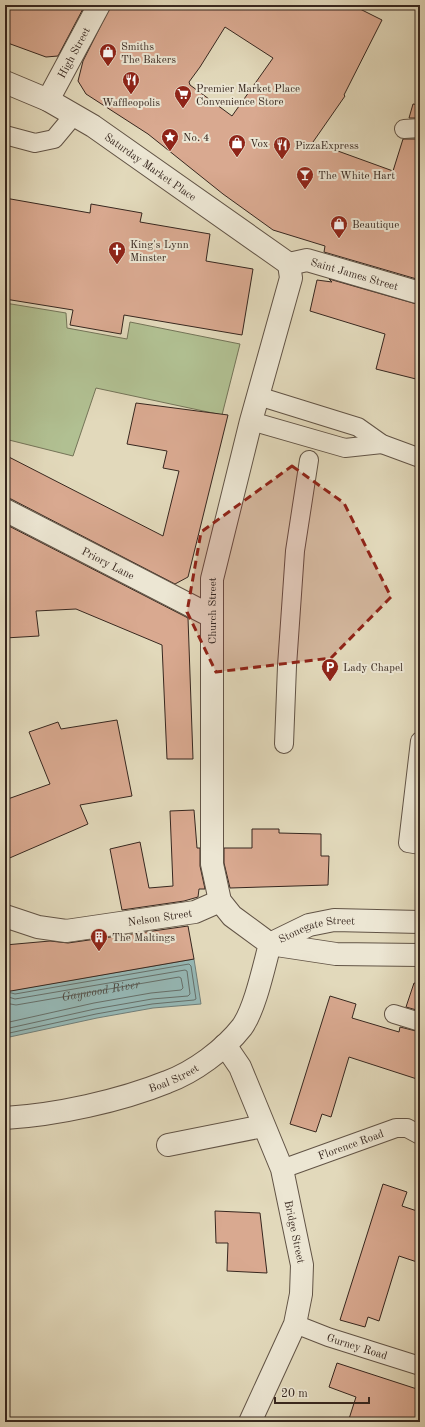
<svg xmlns="http://www.w3.org/2000/svg" width="425" height="1427" viewBox="0 0 425 1427" font-family="'Old Standard TT',serif">
<rect width="100%" height="100%" fill="#e2d9bb"/>
<filter id="stains"><feTurbulence type="fractalNoise" baseFrequency=".005" numOctaves="4"/><feColorMatrix values="0 0 0 0 .2 0 0 0 0 .09 0 0 0 0 .02 0 0 0 .5 -.17"/></filter>
<radialGradient id="worn" r=".72"><stop offset=".6" stop-color="#630" stop-opacity="0"/><stop offset="1" stop-color="#630" stop-opacity=".3"/></radialGradient>
<path fill="#b1c092" stroke="#747458" d="M5 303 66 313 67 328 127 339 130 322 240 344 222 415 96 388 73 456 5 439Z"/>
<path fill="#96b9b7" stroke="#707f7a" d="M194 959 201 1004 153 1008 97 1018 5 1038V986L14 990Z"/>
<g fill="none" stroke-linecap="round" stroke-linejoin="round">
<g stroke="#66706b" stroke-width="1">
<path d="M5 996 15 999 185 970 187 971 190 994 188 996 152 999 95 1009 5 1029"/>
<path id="s1" d="M5 1003 16 1005 179 977 181 978 183 988 181 990 151 993 94 1003 5 1023"/>
<path d="M5 1034 96 1014 152 1004 194 1000 196 999 191 966 189 964 15 994 8 992"/>
</g>
</g>
<g fill="#d9a990" stroke="#37271f" fill-rule="evenodd">
<path d="M5 5H85L58 56 46 57 5 42Z"/>
<path d="M111 5H352L382 20 344 95 345 96 313 142 393 171 403 139H420V280L324 252 325 246 273 230 223 194 148 134 86 94 78 81 83 61ZM225 27 273 58 232 116 190 85 189 82 200 67Z"/>
<path d="M413 104 420 105V118H409Z"/>
<path d="M5 198 90 213 91 204 142 213 140 222 210 234 206 261 253 269 242 335 124 315 121 334 70 325 73 310 5 299Z"/>
<path d="M329 279 420 305V380L376 369 385 334 310 311 317 280 332 282Z"/>
<path d="M136 403 228 415 188 577 175 584 11 499 5 498V455L163 536 179 471 163 468 167 451 127 444Z"/>
<path d="M5 524 188 618 193 759H167L162 645 76 609 36 611 39 636 5 638Z"/>
<path d="M117 720 132 796 80 805 88 824 5 860V800L50 784 29 732 58 722 61 729Z"/>
<path d="M194 810 197 848H200V866L205 889H199L198 897 184 901 122 910 110 849 140 842 149 888 173 886 170 811Z"/>
<path d="M252 829H279V833L321 834V856H329L328 885 230 888 224 863V848H252Z"/>
<path d="M188 926 194 959 5 992V945L50 941 68 943Z"/>
<path d="M414 983 420 984V1011L406 1007Z"/>
<path d="M330 996 356 1004 352 1018 399 1032 400 1027 420 1032V1080L349 1057 331 1117 322 1114 316 1132 290 1124Z"/>
<path d="M383 1184 407 1192 402 1206 420 1212V1263L399 1256 379 1321 368 1317 365 1327 340 1320Z"/>
<path d="M215 1211 260 1213 267 1273 227 1271 228 1243H216Z"/>
<path d="M337 1363 420 1390V1422H348L356 1397 329 1387Z"/>
</g>
<g fill="none" stroke-linecap="round" stroke-linejoin="round">
<defs>
<g id="service">
<path d="M404 129 420 128"/>
<path d="M5 135 35 143 54 139 74 115"/>
<path d="M258 396 358 427 382 444 420 458"/>
<path d="M251 421 345 448 382 444"/>
<path d="M420 741 408 843 420 845"/>
<path d="M284 744 287 666 295 551 309 460"/>
<path d="M394 1014 420 1022"/>
<path id="s2" d="M282 1169 396 1128H407L420 1135"/>
<path id="s3" d="M295 1324 328 1337 420 1366"/>
</g>
<g id="pedestrian">
<path id="s4" d="M48 100 99 5"/>
</g>
<g id="minor">
<path id="s5" d="M5 82 48 100 93 126 289 264"/>
<path id="s6" d="M289 264 307 260 420 293"/>
<path id="s7" d="M5 510 211 616"/>
<path id="s8" d="M5 916 38 927 66 931 195 912 220 901"/>
<path id="s9" d="M225 1045 240 1067 282 1169 302 1265 301 1294 295 1324 250 1422"/>
<path id="s10" d="M5 1118C56 1115 120 1101 167 1082 194 1072 224 1050 242 1027 255 1009 264 966 270 944L232 916 220 901 212 864V579L251 421 291 278 289 264"/>
<path d="M168 1145 263 1126"/>
</g>
<g id="tertiary">
<path id="s11" d="M270 944 309 925 334 920 420 922"/>
<path d="M270 944 336 954 420 955"/>
</g>
</defs>
<use href="#service" stroke="#625446" stroke-width="20"/>
<use href="#pedestrian" stroke="#625446" stroke-width="24"/>
<use href="#minor" stroke="#625446" stroke-width="24"/>
<use href="#tertiary" stroke="#625446" stroke-width="24"/>
<use href="#service" stroke="#ece6d3" stroke-width="18"/>
<use href="#pedestrian" stroke="#ece6d3" stroke-width="22"/>
<use href="#minor" stroke="#ece6d3" stroke-width="22"/>
<use href="#tertiary" stroke="#ece6d3" stroke-width="22"/>
</g>
<path fill="#8f2418" fill-opacity="0.2" stroke="#8f2418" stroke-width="3" stroke-dasharray="8 5" stroke-linejoin="round" d="M292 466 344 503 391 597 331 658 216 672 187 612 201 532Z"/>
<defs>
<symbol id="shop-pin" viewBox="-11 -11 22 30"><path d="M0 17L-7.5 6A9.5 9.5 0 1 1 7.5 6Z" fill="#8f2418" stroke="#ece6d3"/><path d="M-5-2.5h2.3a2.7 3.5 0 0 1 5.4 0H5L5.5 6h-11ZM-1.5-2.5h3a1.5 2.3 0 0 0-3 0Z" fill="#fff"/></symbol>
<symbol id="restaurant-pin" viewBox="-11 -11 22 30"><path d="M0 17L-7.5 6A9.5 9.5 0 1 1 7.5 6Z" fill="#8f2418" stroke="#ece6d3"/><path d="M-5-6h1v4h1v-4h1v4h1v-4h1v5L-1.5 .5V6h-2V.5L-5-1ZM5-6V6H3V1.5H1.5Q1.5-4 5-6Z" fill="#fff"/></symbol>
<symbol id="supermarket-pin" viewBox="-11 -11 22 30"><path d="M0 17L-7.5 6A9.5 9.5 0 1 1 7.5 6Z" fill="#8f2418" stroke="#ece6d3"/><path d="M-6-5.5h2.5l.6 2H6L4.5 2H-2.5L-4.4-4H-6ZM-1.5 3.2a1.3 1.3 0 1 0 .1 0ZM3 3.2a1.3 1.3 0 1 0 .1 0Z" fill="#fff"/></symbol>
<symbol id="sight-pin" viewBox="-11 -11 22 30"><path d="M0 17L-7.5 6A9.5 9.5 0 1 1 7.5 6Z" fill="#8f2418" stroke="#ece6d3"/><path d="M0-6L1.8-2.2L6-1.7L2.9 1.2L3.7 5.4L0 3.3L-3.7 5.4L-2.9 1.2L-6-1.7L-1.8-2.2Z" fill="#fff"/></symbol>
<symbol id="bar-pin" viewBox="-11 -11 22 30"><path d="M0 17L-7.5 6A9.5 9.5 0 1 1 7.5 6Z" fill="#8f2418" stroke="#ece6d3"/><path d="M-6-5H6L.8 .8V4.5H3.5V6h-7V4.5H-.8V.8Z" fill="#fff"/></symbol>
<symbol id="church-pin" viewBox="-11 -11 22 30"><path d="M0 17L-7.5 6A9.5 9.5 0 1 1 7.5 6Z" fill="#8f2418" stroke="#ece6d3"/><path d="M-1.2-6h2.4v3.5h3.3v2.4h-3.3V6h-2.4V-.1h-3.3v-2.4h3.3Z" fill="#fff"/></symbol>
<symbol id="parking-pin" viewBox="-11 -11 22 30"><path d="M0 17L-7.5 6A9.5 9.5 0 1 1 7.5 6Z" fill="#8f2418" stroke="#ece6d3"/><path d="M-3.5-5.5H1a3.5 3.5 0 0 1 0 7H-1V5.5H-3.5ZM-1-3.4V-.6H.8a1.4 1.4 0 0 0 0-2.8Z" fill="#fff"/></symbol>
<symbol id="building-pin" viewBox="-11 -11 22 30"><path d="M0 17L-7.5 6A9.5 9.5 0 1 1 7.5 6Z" fill="#8f2418" stroke="#ece6d3"/><path d="M-4-6H4V6H1V3H-1V6H-4ZM-2.5-4.3h1.7v1.8h-1.7ZM.8-4.3h1.7v1.8H.8ZM-2.5-1h1.7V.8h-1.7ZM.8-1h1.7V.8H.8Z" fill="#fff"/></symbol>
</defs>
<g fill-rule="evenodd">
<use href="#shop-pin" x="98" y="42" width="20" height="27"/>
<use href="#restaurant-pin" x="121" y="70" width="20" height="27"/>
<use href="#supermarket-pin" x="173" y="84" width="20" height="27"/>
<use href="#sight-pin" x="160" y="127" width="20" height="27"/>
<use href="#shop-pin" x="227" y="133" width="20" height="27"/>
<use href="#restaurant-pin" x="272" y="135" width="20" height="27"/>
<use href="#bar-pin" x="295" y="165" width="20" height="27"/>
<use href="#shop-pin" x="329" y="214" width="20" height="27"/>
<use href="#church-pin" x="107" y="240" width="20" height="27"/>
<use href="#parking-pin" x="320" y="657" width="20" height="27"/>
<use href="#building-pin" x="89" y="927" width="20" height="27"/>
</g>
<g text-anchor="middle" stroke-width="4" stroke-linejoin="round" paint-order="stroke">
<g font-size="11" fill="#37271f" stroke="#ece6d3" text-anchor="start">
<text x="121" y="50">Smiths<tspan x="121" dy="13">The Bakers</tspan></text>
<text x="196" y="92">Premier Market Place<tspan x="196" dy="13">Convenience Store</tspan></text>
<text x="131" y="106" text-anchor="middle">Waffleopolis</text>
<text x="183" y="141">No. 4</text>
<text x="250" y="147">Vox</text>
<text x="295" y="149">PizzaExpress</text>
<text x="318" y="179">The White Hart</text>
<text x="352" y="228">Beautique</text>
<text x="130" y="248">King's Lynn<tspan x="130" dy="13">Minster</tspan></text>
<text x="343" y="671">Lady Chapel</text>
<text x="112" y="941">The Maltings</text>
</g>
<g font-size="11" fill="#37271f" stroke="#ece6d3">
<text dy="4" stroke="none"><textPath href="#s4" startOffset="54">High Street</textPath></text>
<text dy="4" stroke="none"><textPath href="#s5" startOffset="169">Saturday Market Place</textPath></text>
<text dy="4" stroke="none"><textPath href="#s6" startOffset="68">Saint James Street</textPath></text>
<text dy="4" stroke="none"><textPath href="#s7" startOffset="116">Priory Lane</textPath></text>
<text dy="4" stroke="none"><textPath href="#s10" startOffset="706">Church Street</textPath></text>
<text dy="4" stroke="none"><textPath href="#s8" startOffset="158">Nelson Street</textPath></text>
<text dy="4" stroke="none"><textPath href="#s11" startOffset="50">Stonegate Street</textPath></text>
<text dy="4" stroke="none"><textPath href="#s10" startOffset="174">Boal Street</textPath></text>
<text dy="4" stroke="none"><textPath href="#s2" startOffset="73">Florence Road</textPath></text>
<text dy="4" stroke="none"><textPath href="#s9" startOffset="201">Bridge Street</textPath></text>
<text dy="4" stroke="none"><textPath href="#s3" startOffset="66">Gurney Road</textPath></text>
</g>
<g font-size="12" font-style="italic" fill="#4f4c45" stroke="#ece6d3">
<text dy="4" stroke="none"><textPath href="#s1" startOffset="97">Gaywood River</textPath></text>
</g>
</g>
<rect width="425" height="1427" fill="none" stroke="#e2d9bb" stroke-width="20"/>
<rect x="6" y="6" width="413" height="1415" fill="none" stroke="#37271f" stroke-width="2"/>
<rect x="10" y="10" width="405" height="1407" fill="none" stroke="#37271f"/>
<path d="M275 1397v6h94v-6" fill="none" stroke="#37271f" stroke-width="2"/>
<text x="281" y="1397" font-size="12" fill="#37271f" stroke="#ece6d3" stroke-width="3" paint-order="stroke">20 m</text>
<rect width="100%" height="100%" filter="url(#stains)"/>
<rect width="100%" height="100%" fill="url(#worn)"/>
</svg>
